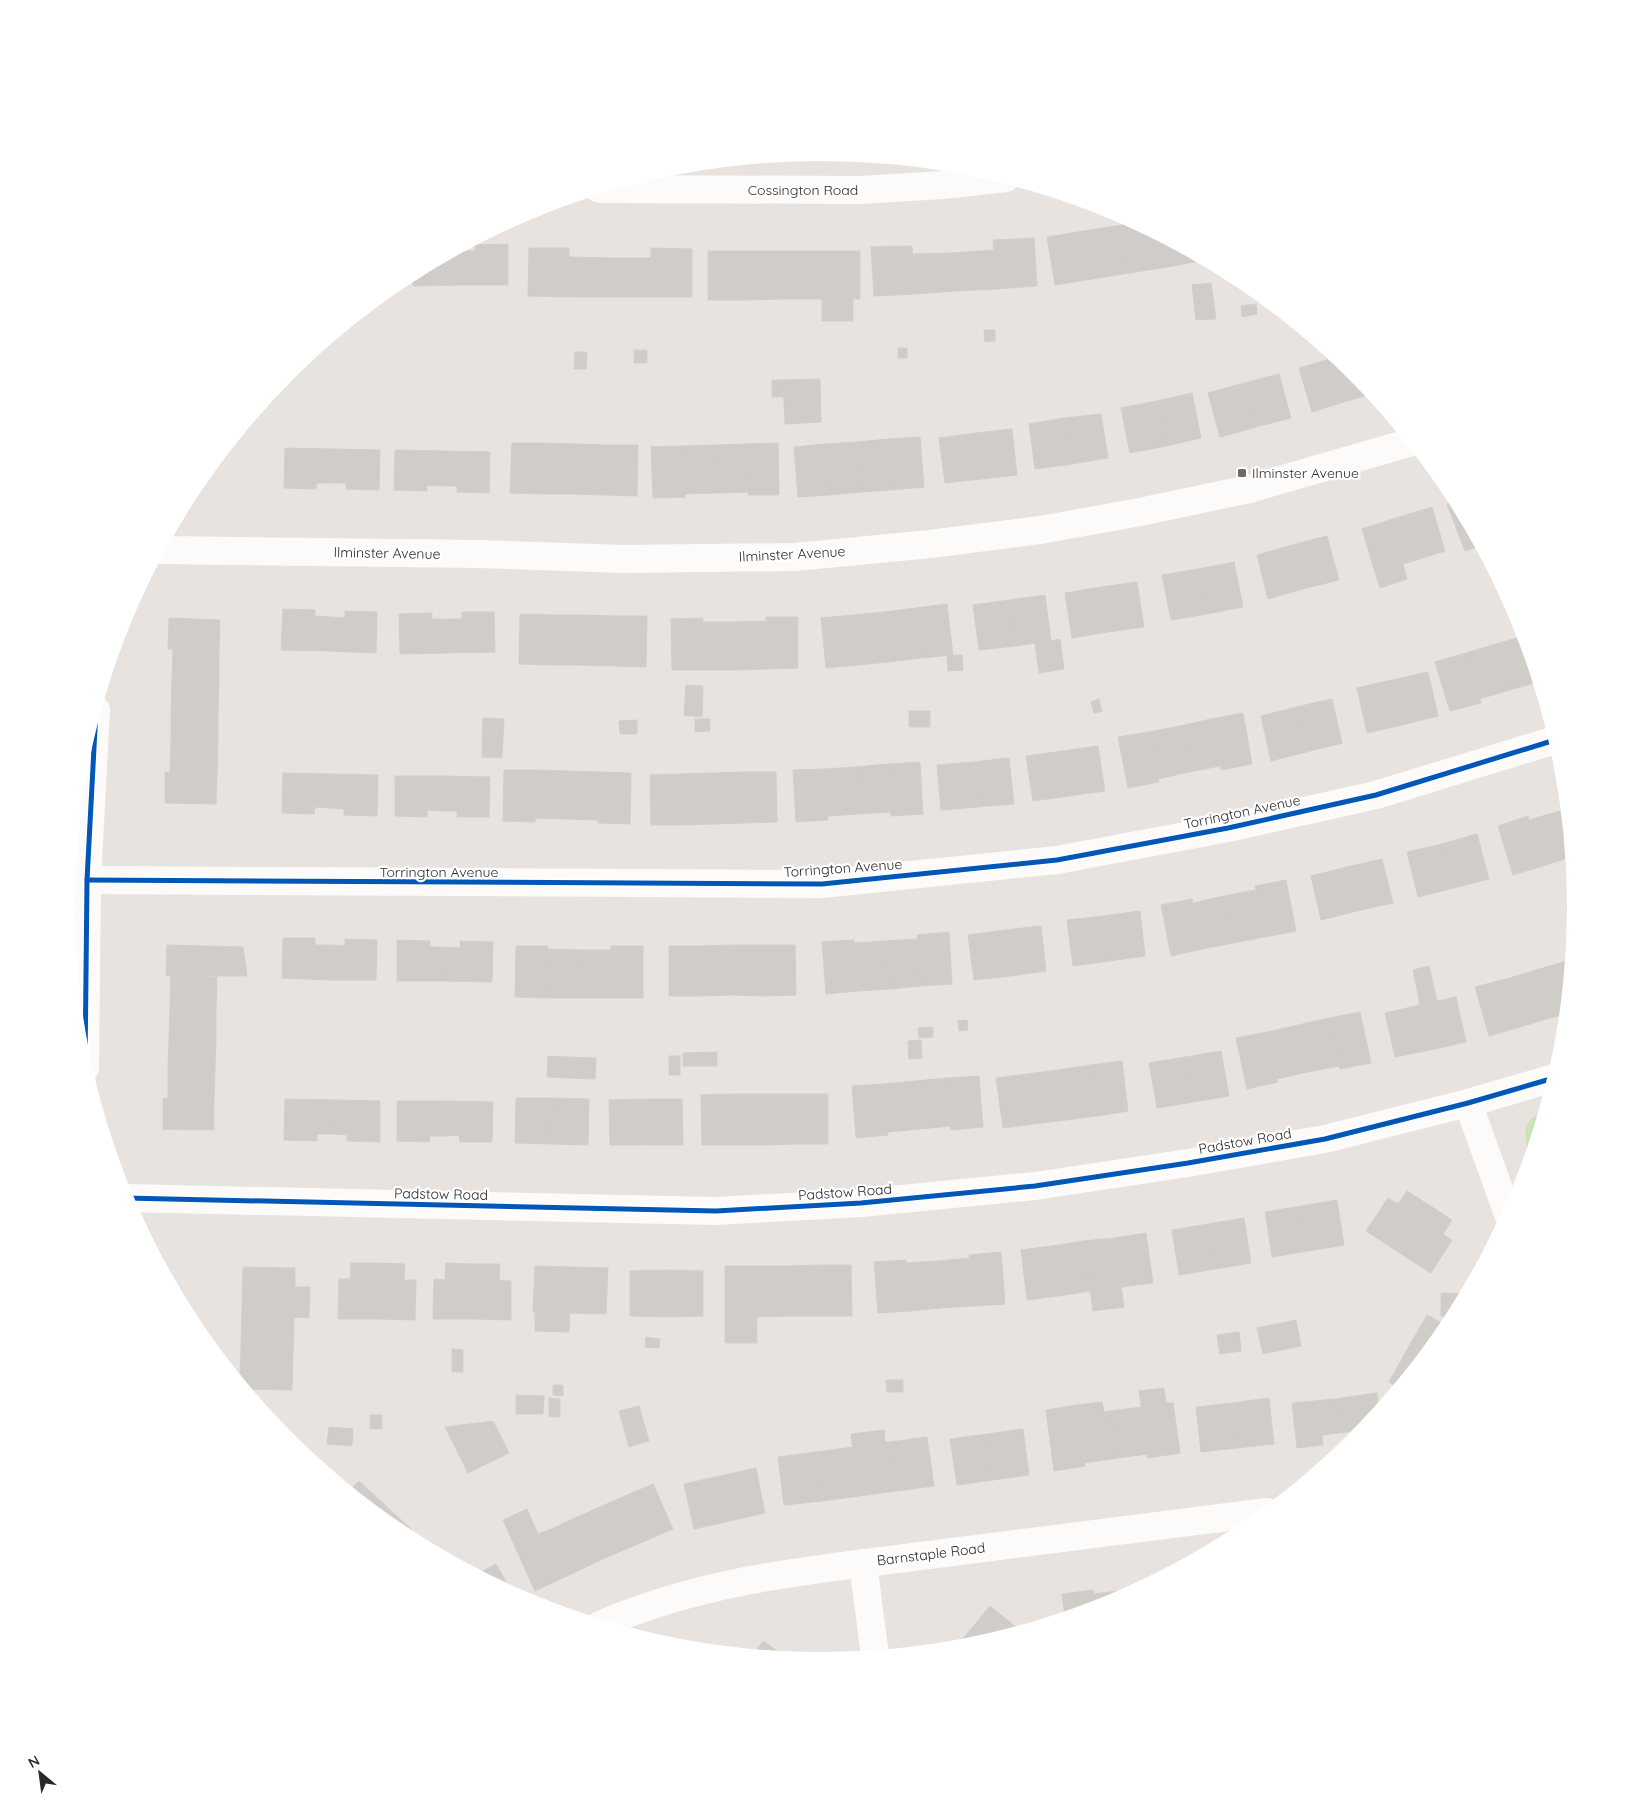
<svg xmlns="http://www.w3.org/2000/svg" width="1642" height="1813" viewBox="0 0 1642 1813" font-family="Quicksand,sans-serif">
<rect width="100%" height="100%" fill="#e8e3de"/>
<path fill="#cae2b8" d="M1543 1113 1530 1158C1525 1140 1519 1119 1543 1113Z"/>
<g fill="#d0cdc9" stroke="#d2cfca">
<path d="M1135 223 1162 237 1167 267 1130 273 1122 225Z"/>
<path d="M1122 225 1130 273 1092 279 1084 231Z"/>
<path d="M1084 231 1092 279 1055 285 1047 237Z"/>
<path d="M1162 237 1205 260 1167 267Z"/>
<path d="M1034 238 1037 286 996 289 993 240Z"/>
<path d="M508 244V285H461L460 251H475V245Z"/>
<path d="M912 246 915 294 874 296 871 247Z"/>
<path d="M529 248H569V297L528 296Z"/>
<path d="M651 248 692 249V297H651Z"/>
<path d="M994 250 996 289 955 291 953 253Z"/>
<path d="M460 251 461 285 413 286V273L453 252Z"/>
<rect x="708" y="251" width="38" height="49"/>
<path d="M746 251H784V299L746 300Z"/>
<rect x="784" y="251" width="38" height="48"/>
<path d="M822 251H860V299H853V321H822Z"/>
<path d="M953 253 955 291 915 294 912 254Z"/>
<path d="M569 257 610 258V297H569Z"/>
<rect x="610" y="258" width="41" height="39"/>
<path d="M1211 283 1216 319 1196 320 1192 285Z"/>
<path d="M1256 304 1257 314 1242 317 1241 306Z"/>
<path d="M984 330H995V341L985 342Z"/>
<rect x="898" y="348" width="9" height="10"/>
<rect x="634" y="350" width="13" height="13"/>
<path d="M575 352H587L586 369H574Z"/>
<path d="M1335 357 1355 373 1372 394 1347 401 1334 358Z"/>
<path d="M1334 358 1347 401 1312 412 1299 368Z"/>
<path d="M1279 374 1291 418 1256 427 1244 383Z"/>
<path d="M820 379 821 422 785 424 783 380Z"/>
<path d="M772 380H783L784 397H772Z"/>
<path d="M1244 383 1256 427 1220 437 1208 393Z"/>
<path d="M1192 393 1201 438 1166 446 1157 401Z"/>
<path d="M1157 401 1166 446 1130 453 1121 408Z"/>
<path d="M1101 414 1108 458 1072 464 1065 418Z"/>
<path d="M1065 418 1072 464 1035 469 1029 424Z"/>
<path d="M1012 429 1017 475 981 479 976 433Z"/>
<path d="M976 433 981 479 945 483 939 438Z"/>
<path d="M920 437 924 487 892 490 889 439Z"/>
<path d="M889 439 892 490 861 492 857 442Z"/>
<path d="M857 442 861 492 829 495 825 444Z"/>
<path d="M512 443H543L542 494 510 493Z"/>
<path d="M543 443 575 444 574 494H542Z"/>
<path d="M778 443 779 495H748L746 444Z"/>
<path d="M575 444 607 445 605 495 574 494Z"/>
<path d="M746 444 748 492 716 493 715 445Z"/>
<path d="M825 444 829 495 798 497 794 447Z"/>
<path d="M607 445H638L637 496 605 495Z"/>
<path d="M715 445 716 493 684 494 683 446Z"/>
<path d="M683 446 685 497 653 498 651 447Z"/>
<path d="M285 448 332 449V483H317L316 489 284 488Z"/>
<path d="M332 449 380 450 379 490 346 489V483H332Z"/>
<path d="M395 450 443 451 442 486 427 485V491L394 490Z"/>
<path d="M443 451 490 452 489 493 457 492V486H442Z"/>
<path d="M1456 500 1480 546 1465 551 1447 504Z"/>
<path d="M1432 507 1445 551 1410 562 1396 518Z"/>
<path d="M1396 518 1410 562 1375 572 1362 529Z"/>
<path d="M1327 536 1339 580 1303 589 1292 545Z"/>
<path d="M1292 545 1303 589 1268 599 1257 555Z"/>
<path d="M1234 562 1243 607 1207 614 1198 569Z"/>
<path d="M1403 564 1407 579 1380 588 1375 572Z"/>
<path d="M1198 569 1207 614 1171 620 1162 575Z"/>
<path d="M1137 582 1144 627 1108 632 1101 587Z"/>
<path d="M1101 587 1108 632 1072 638 1065 593Z"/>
<path d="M1045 595 1051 641 1060 639 1064 669 1039 673 1035 643 1015 646 1009 600Z"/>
<path d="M1009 600 1015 646 979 650 973 605Z"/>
<path d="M947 604 953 655 921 658 916 608Z"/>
<path d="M916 608 921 658 889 662 884 612Z"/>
<path d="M283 609 315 610V616L330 617 328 651 281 650Z"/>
<path d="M345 611 377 612 376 653 328 651 330 617 345 618Z"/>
<path d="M462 612H494L495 652 447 653V619H462Z"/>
<path d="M884 612 889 662 858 665 853 615Z"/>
<path d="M432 613V619H447V653L400 654 399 614Z"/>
<path d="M520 614 552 615 551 665 519 664Z"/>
<path d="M552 615H584L582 665H551Z"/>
<path d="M584 615 615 616 614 666 582 665Z"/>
<path d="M853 615 858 665 826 668 821 618Z"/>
<path d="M615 616H647L646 667 614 666Z"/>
<path d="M766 617H798V668L767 669Z"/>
<path d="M169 618 220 620 219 650 168 649Z"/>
<path d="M703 618V670H672L671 619Z"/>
<path d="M766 621 767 669 735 670 734 622Z"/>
<path d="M702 622H734L735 670H703Z"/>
<path d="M1524 636 1538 682 1510 690 1496 644Z"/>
<path d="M1496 644 1510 690 1479 699 1466 653Z"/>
<path d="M173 649 219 650V681L172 680Z"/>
<path d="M1466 653 1481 703 1450 711 1435 662Z"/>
<path d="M962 655 963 670 948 671 947 656Z"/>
<path d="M1428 672 1438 716 1402 725 1392 680Z"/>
<path d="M172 680 219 681 218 711H171Z"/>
<path d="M1392 680 1402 725 1367 733 1357 688Z"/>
<path d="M686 685 703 686 702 717 684 715Z"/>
<path d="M1099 699 1102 711 1094 713 1091 702Z"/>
<path d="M1332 699 1342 743 1306 752 1296 707Z"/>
<path d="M1296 707 1306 752 1271 761 1261 716Z"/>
<rect x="171" y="711" width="47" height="31"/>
<rect x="909" y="711" width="21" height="16"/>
<path d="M1243 713 1252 764 1221 770 1211 719Z"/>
<path d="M483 718 504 719 502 758 482 757Z"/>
<path d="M695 719H710V731L695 732Z"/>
<path d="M1211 719 1220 766 1189 772 1180 726Z"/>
<path d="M637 720V734H620L619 721Z"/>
<path d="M1180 726 1189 772 1158 779 1149 732Z"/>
<path d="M1149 732 1159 782 1128 788 1118 737Z"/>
<path d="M171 742H218L217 773H170Z"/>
<path d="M1098 746 1105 791 1069 796 1063 751Z"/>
<path d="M1063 751 1069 796 1033 801 1026 756Z"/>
<path d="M1009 758 1014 804 977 807 973 762Z"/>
<path d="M920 762 923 814 891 816 888 764Z"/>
<path d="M973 762 977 807 941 810 937 765Z"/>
<path d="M888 764 891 812 859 814 856 767Z"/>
<path d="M856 767 859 814 828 816 825 769Z"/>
<path d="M825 769 828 820 796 822 793 770Z"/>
<path d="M504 770H536L535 822 503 821Z"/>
<path d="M536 770 567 771 566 819 534 818Z"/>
<path d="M567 771 599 772 598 820 566 819Z"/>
<path d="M165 772 217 773 216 804 165 803Z"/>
<path d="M599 772 631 773 630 824 598 823Z"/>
<path d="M745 772 746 823 714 824 713 773Z"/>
<path d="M745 772H776L777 822 746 823Z"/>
<path d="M283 773 331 774 330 808 315 807 314 814 282 813Z"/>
<path d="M713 773 714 824 682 825 681 774Z"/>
<path d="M331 774 378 775 377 816 344 815V809L330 808Z"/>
<path d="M681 774 682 825H651L650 775Z"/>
<path d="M395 776H443L442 811 427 810V817L395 816Z"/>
<path d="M443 776 490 777 489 817H457V811H442Z"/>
<path d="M1566 809 1569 843 1560 811Z"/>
<path d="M1560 811 1569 843 1571 857 1543 866 1529 820Z"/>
<path d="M1528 816 1543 866 1513 875 1498 826Z"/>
<path d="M1477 834 1489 879 1454 888 1442 844Z"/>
<path d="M1442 844 1454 888 1418 897 1407 852Z"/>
<path d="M1382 859 1393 903 1357 911 1347 867Z"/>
<path d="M1347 867 1357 911 1321 920 1311 876Z"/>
<path d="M1286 880 1296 931 1265 937 1255 886Z"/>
<path d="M1255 890 1265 937 1233 943 1224 896Z"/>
<path d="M1224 896 1233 943 1202 949 1193 903Z"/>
<path d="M1192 899 1202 949 1171 956 1161 905Z"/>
<path d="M1140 911 1145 956 1109 961 1103 916Z"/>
<path d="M1103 916 1109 961 1073 966 1067 920Z"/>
<path d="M1041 926 1046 971 1010 976 1005 930Z"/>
<path d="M1005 930 1010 976 974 980 968 935Z"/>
<path d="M949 932 952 984 921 986 917 935Z"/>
<path d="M283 938H315V945H330L329 980 282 978Z"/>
<path d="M345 939 377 940 376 980H329L330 945 345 946Z"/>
<path d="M917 939 921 986 889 989 886 941Z"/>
<path d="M397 940 430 941V947H445L444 981H397Z"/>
<path d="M854 940 858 991 826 994 822 942Z"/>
<path d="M460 941 493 942 492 982 444 981 445 947 460 948Z"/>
<path d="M886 941 889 989 858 991 854 943Z"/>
<path d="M167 945 243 947 247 976H166Z"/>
<path d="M732 945H764V996L732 995Z"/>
<path d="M732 945V995L701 996 700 946Z"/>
<path d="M764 945H795L796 995 764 996Z"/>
<path d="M516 946H548L547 998 515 997Z"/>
<rect x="611" y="946" width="32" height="52"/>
<path d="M669 946H700L701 996H669Z"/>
<path d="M548 949 580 950 579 998H547Z"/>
<path d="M580 950H611V998H579Z"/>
<path d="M1567 961 1569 970 1565 1014 1550 1018 1536 970Z"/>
<path d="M1429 966 1437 1001 1420 1005 1413 970Z"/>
<path d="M1536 970 1550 1018 1520 1027 1506 979Z"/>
<path d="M171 976 217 977 216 1008 170 1007Z"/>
<path d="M1506 979 1520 1027 1489 1036 1475 987Z"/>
<path d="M1456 997 1466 1042 1430 1050 1420 1005Z"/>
<path d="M1420 1005 1430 1050 1395 1057 1385 1013Z"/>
<path d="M170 1007 216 1008V1039L169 1038Z"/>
<path d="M1360 1012 1371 1063 1340 1069 1329 1018Z"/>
<path d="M1329 1018 1339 1066 1308 1072 1298 1025Z"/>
<path d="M967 1020 968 1030 959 1031 958 1021Z"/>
<path d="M1298 1025 1308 1072 1277 1079 1267 1032Z"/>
<path d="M933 1027V1037L919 1038 918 1028Z"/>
<path d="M1267 1032 1278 1082 1247 1089 1236 1038Z"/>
<path d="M169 1038 216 1039 215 1069 168 1068Z"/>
<path d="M921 1040 922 1058 909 1059 908 1041Z"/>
<path d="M1221 1051 1229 1096 1193 1102 1185 1057Z"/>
<path d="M717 1052V1066H683V1053Z"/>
<path d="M548 1056 569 1057 568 1078 547 1077Z"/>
<rect x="669" y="1056" width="11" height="19"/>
<path d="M569 1057 596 1058 595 1079 568 1078Z"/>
<path d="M1185 1057 1193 1102 1157 1108 1149 1063Z"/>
<path d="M1122 1061 1128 1111 1097 1116 1091 1065Z"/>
<path d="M1091 1065 1097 1116 1066 1120 1059 1070Z"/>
<path d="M168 1068 215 1069 214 1100 168 1099Z"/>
<path d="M1059 1070 1066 1120 1034 1124 1027 1074Z"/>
<path d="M1027 1074 1034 1124 1003 1128 996 1078Z"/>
<path d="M979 1076 983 1127 951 1130 947 1078Z"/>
<path d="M947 1078 951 1126 919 1129 916 1081Z"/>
<path d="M916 1081 919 1129 888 1132 884 1084Z"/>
<path d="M884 1084 888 1135 856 1138 852 1086Z"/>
<path d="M733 1094V1145H702L701 1095Z"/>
<rect x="733" y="1094" width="32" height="51"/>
<path d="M765 1094H796L797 1144 765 1145Z"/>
<path d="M796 1094H828V1144H797Z"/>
<path d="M163 1098 214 1100V1130L163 1129Z"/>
<path d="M516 1098H553L551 1144 515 1143Z"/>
<path d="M553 1098 589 1099 588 1145 551 1144Z"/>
<path d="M285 1099 333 1100 332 1134H317V1141L284 1140Z"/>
<path d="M646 1099H682L683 1145H646Z"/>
<path d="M646 1099V1145H610L609 1100Z"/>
<path d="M333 1100 380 1101V1142L347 1141V1135L332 1134Z"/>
<path d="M397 1101H445V1136H430L429 1142 397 1141Z"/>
<path d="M445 1101 493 1102 492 1142H460L459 1135 445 1136Z"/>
<path d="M1407 1191 1429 1205 1398 1252 1366 1231 1388 1198 1398 1204Z"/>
<path d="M1337 1200 1344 1245 1308 1251 1301 1206Z"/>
<path d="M1429 1205 1452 1220 1443 1234 1452 1240 1431 1273 1398 1252Z"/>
<path d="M1301 1206 1308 1251 1272 1257 1265 1212Z"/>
<path d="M1244 1218 1251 1263 1215 1269 1208 1224Z"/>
<path d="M1208 1224 1215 1269 1179 1275 1172 1230Z"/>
<path d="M1146 1233 1153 1283 1121 1287 1115 1238Z"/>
<path d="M1115 1238 1124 1307 1093 1311 1083 1241Z"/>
<path d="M1083 1241 1090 1291 1058 1296 1052 1246Z"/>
<path d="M1052 1246 1058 1296 1027 1300 1021 1250Z"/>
<path d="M1001 1252 1005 1304 973 1306 969 1255Z"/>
<path d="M970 1258 973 1306 941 1308 938 1261Z"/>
<path d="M906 1260 910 1311 878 1313 874 1262Z"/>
<path d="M159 1261 183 1302 181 1303Z"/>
<path d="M938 1261 941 1308 910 1311 906 1263Z"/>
<path d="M351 1263H378L377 1319H338L339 1279H350Z"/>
<path d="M378 1263 405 1264 404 1280H416L415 1320 377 1319Z"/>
<path d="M446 1263 473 1264 472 1319H433L434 1279 445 1280Z"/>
<path d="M473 1264H500L499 1280 511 1281V1320L472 1319Z"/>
<path d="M820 1265V1316H789L788 1266Z"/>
<path d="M820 1265H851L852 1316H820Z"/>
<path d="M535 1266 571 1267 569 1332 535 1331V1312H533Z"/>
<path d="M725 1266H756L757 1343H725Z"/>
<path d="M756 1266H788L789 1316 756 1317Z"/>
<path d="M243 1267 295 1268V1287H310L309 1318 294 1317 292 1390 245 1389 240 1383Z"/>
<path d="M571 1267 608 1268 606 1314 570 1313Z"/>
<path d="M667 1270 703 1271V1316L666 1317Z"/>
<path d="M667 1270 666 1317 630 1316V1271Z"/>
<path d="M1441 1293 1466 1294 1454 1316H1441Z"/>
<path d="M1427 1315 1448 1326 1423 1357 1408 1348Z"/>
<path d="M1296 1320 1301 1346 1263 1354 1257 1328Z"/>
<path d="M1239 1332 1241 1351 1220 1354 1217 1335Z"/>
<path d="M646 1337 660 1339 659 1348 645 1347Z"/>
<path d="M1408 1348 1423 1357 1398 1387 1389 1382Z"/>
<path d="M452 1349 463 1350V1372H452Z"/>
<path d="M886 1380H903V1392H887Z"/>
<path d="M553 1385H563V1396L553 1395Z"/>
<path d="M1164 1388 1166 1403H1173L1180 1453 1148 1458 1139 1391Z"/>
<path d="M1377 1393 1379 1410 1357 1437 1356 1431 1339 1433 1335 1399Z"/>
<path d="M516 1395 544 1396 543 1414H516Z"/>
<path d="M549 1398 560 1399V1417L549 1416Z"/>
<path d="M1269 1398 1274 1444 1237 1448 1232 1403Z"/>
<path d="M1335 1399 1339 1433 1322 1435 1323 1445 1297 1448 1292 1403Z"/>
<path d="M1102 1402 1104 1412 1110 1411 1117 1458 1085 1463 1077 1405Z"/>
<path d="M1232 1403 1237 1448 1201 1452 1196 1407Z"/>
<path d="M1077 1405 1085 1466 1054 1471 1046 1410Z"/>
<path d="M639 1406 649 1441 629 1447 619 1411Z"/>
<path d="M1142 1407 1148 1454 1117 1458 1110 1411Z"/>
<rect x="370" y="1415" width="12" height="14"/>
<path d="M493 1421 509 1453 468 1473 445 1427Z"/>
<path d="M329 1427 353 1429 352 1446 327 1444Z"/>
<path d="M1023 1429 1029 1475 993 1480 987 1434Z"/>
<path d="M884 1430 885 1442H890L896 1491 859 1496 851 1434Z"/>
<path d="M987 1434 993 1480 957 1485 950 1439Z"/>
<path d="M927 1437 934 1486 896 1491 890 1442Z"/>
<path d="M853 1447 859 1496 822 1501 816 1452Z"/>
<path d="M816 1452 822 1501 784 1505 778 1457Z"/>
<path d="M756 1468 765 1513 730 1521 720 1476Z"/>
<path d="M720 1476 730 1521 694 1529 684 1484Z"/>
<path d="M359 1481 386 1506 378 1514 349 1491Z"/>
<path d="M653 1484 673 1529 638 1544 618 1499Z"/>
<path d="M618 1499 638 1544 603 1559 584 1514Z"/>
<path d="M386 1506 413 1531 407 1537 378 1514Z"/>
<path d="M527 1509 538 1534 549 1530 569 1575 535 1591 503 1520Z"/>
<path d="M584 1514 603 1559 569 1575 549 1530Z"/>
<path d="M496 1564 513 1594 477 1574Z"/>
<path d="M1138 1589 1126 1595 1125 1590Z"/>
<path d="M1093 1590 1095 1608 1065 1618 1062 1594Z"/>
<path d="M1125 1590 1126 1595 1110 1604 1095 1608 1094 1594Z"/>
<path d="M990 1606 1021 1631 978 1644 967 1634Z"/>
<path d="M967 1634 978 1644 955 1648Z"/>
<path d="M763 1641 787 1658 753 1655Z"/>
</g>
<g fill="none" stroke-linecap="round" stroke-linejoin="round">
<g stroke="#fcfbfa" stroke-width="28">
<path d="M599 189 861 190 943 185 1006 178"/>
<path d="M160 550 478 554 623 559 795 557 930 544 1040 530 1140 512 1249 489 1412 442"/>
<path d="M87 880 822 884 1057 860 1228 828 1376 795 1555 740"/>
<path d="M85 1068 87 880 96 710"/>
<path d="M1468 1103 1508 1214"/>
<path d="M125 1198 716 1211 861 1203 1035 1186 1188 1163 1325 1139 1468 1103 1554 1078"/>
<path d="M863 1563 875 1656"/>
<path d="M600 1625C704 1579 818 1569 929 1555 1042 1540 1155 1526 1267 1512"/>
</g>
<defs>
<g id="cycleway">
<path d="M87 880 822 884 1057 860 1228 828 1376 795 1555 740"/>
<path d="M85 1068 87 880 96 710"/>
<path d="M125 1198 716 1211 861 1203 1035 1186 1188 1163 1325 1139 1468 1103 1554 1078"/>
</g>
</defs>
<use href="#cycleway" stroke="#fff" stroke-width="8"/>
<use href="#cycleway" stroke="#0057b8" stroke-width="5"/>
</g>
<rect fill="#6c6a68" stroke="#fff" stroke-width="2" x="1237" y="468" width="10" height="10" rx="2.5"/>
<g text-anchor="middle" stroke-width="4.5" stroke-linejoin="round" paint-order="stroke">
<g font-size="14" fill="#292929" stroke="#fff">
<text x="803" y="195">Cossington Road</text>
<text transform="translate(387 553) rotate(1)" y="5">Ilminster Avenue</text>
<text transform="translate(792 554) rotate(-3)" y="5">Ilminster Avenue</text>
<text transform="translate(1242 812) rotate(-12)" y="5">Torrington Avenue</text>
<text transform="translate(843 868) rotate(-4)" y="5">Torrington Avenue</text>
<text x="439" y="877">Torrington Avenue</text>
<text transform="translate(1245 1141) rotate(-10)" y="5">Padstow Road</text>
<text transform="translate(845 1192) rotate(-4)" y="5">Padstow Road</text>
<text transform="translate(441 1194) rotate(1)" y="5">Padstow Road</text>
<text transform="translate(931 1554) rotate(-7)" y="5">Barnstaple Road</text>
</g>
<g font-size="14" fill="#292929" stroke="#fff" text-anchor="start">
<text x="1252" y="478">Ilminster Avenue</text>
</g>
</g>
<path d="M0 0H1642V1813H0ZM820 161H822A745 745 0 0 1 1567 906V907A745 745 0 0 1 822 1652H820A745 745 0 0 1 75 907V906A745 745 0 0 1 820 161Z" fill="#fff" fill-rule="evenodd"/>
<g transform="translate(40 1773) rotate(331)" stroke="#ffffff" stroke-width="4" paint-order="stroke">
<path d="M0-4L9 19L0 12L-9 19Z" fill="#292929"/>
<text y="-8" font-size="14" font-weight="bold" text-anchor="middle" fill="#292929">N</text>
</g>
</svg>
